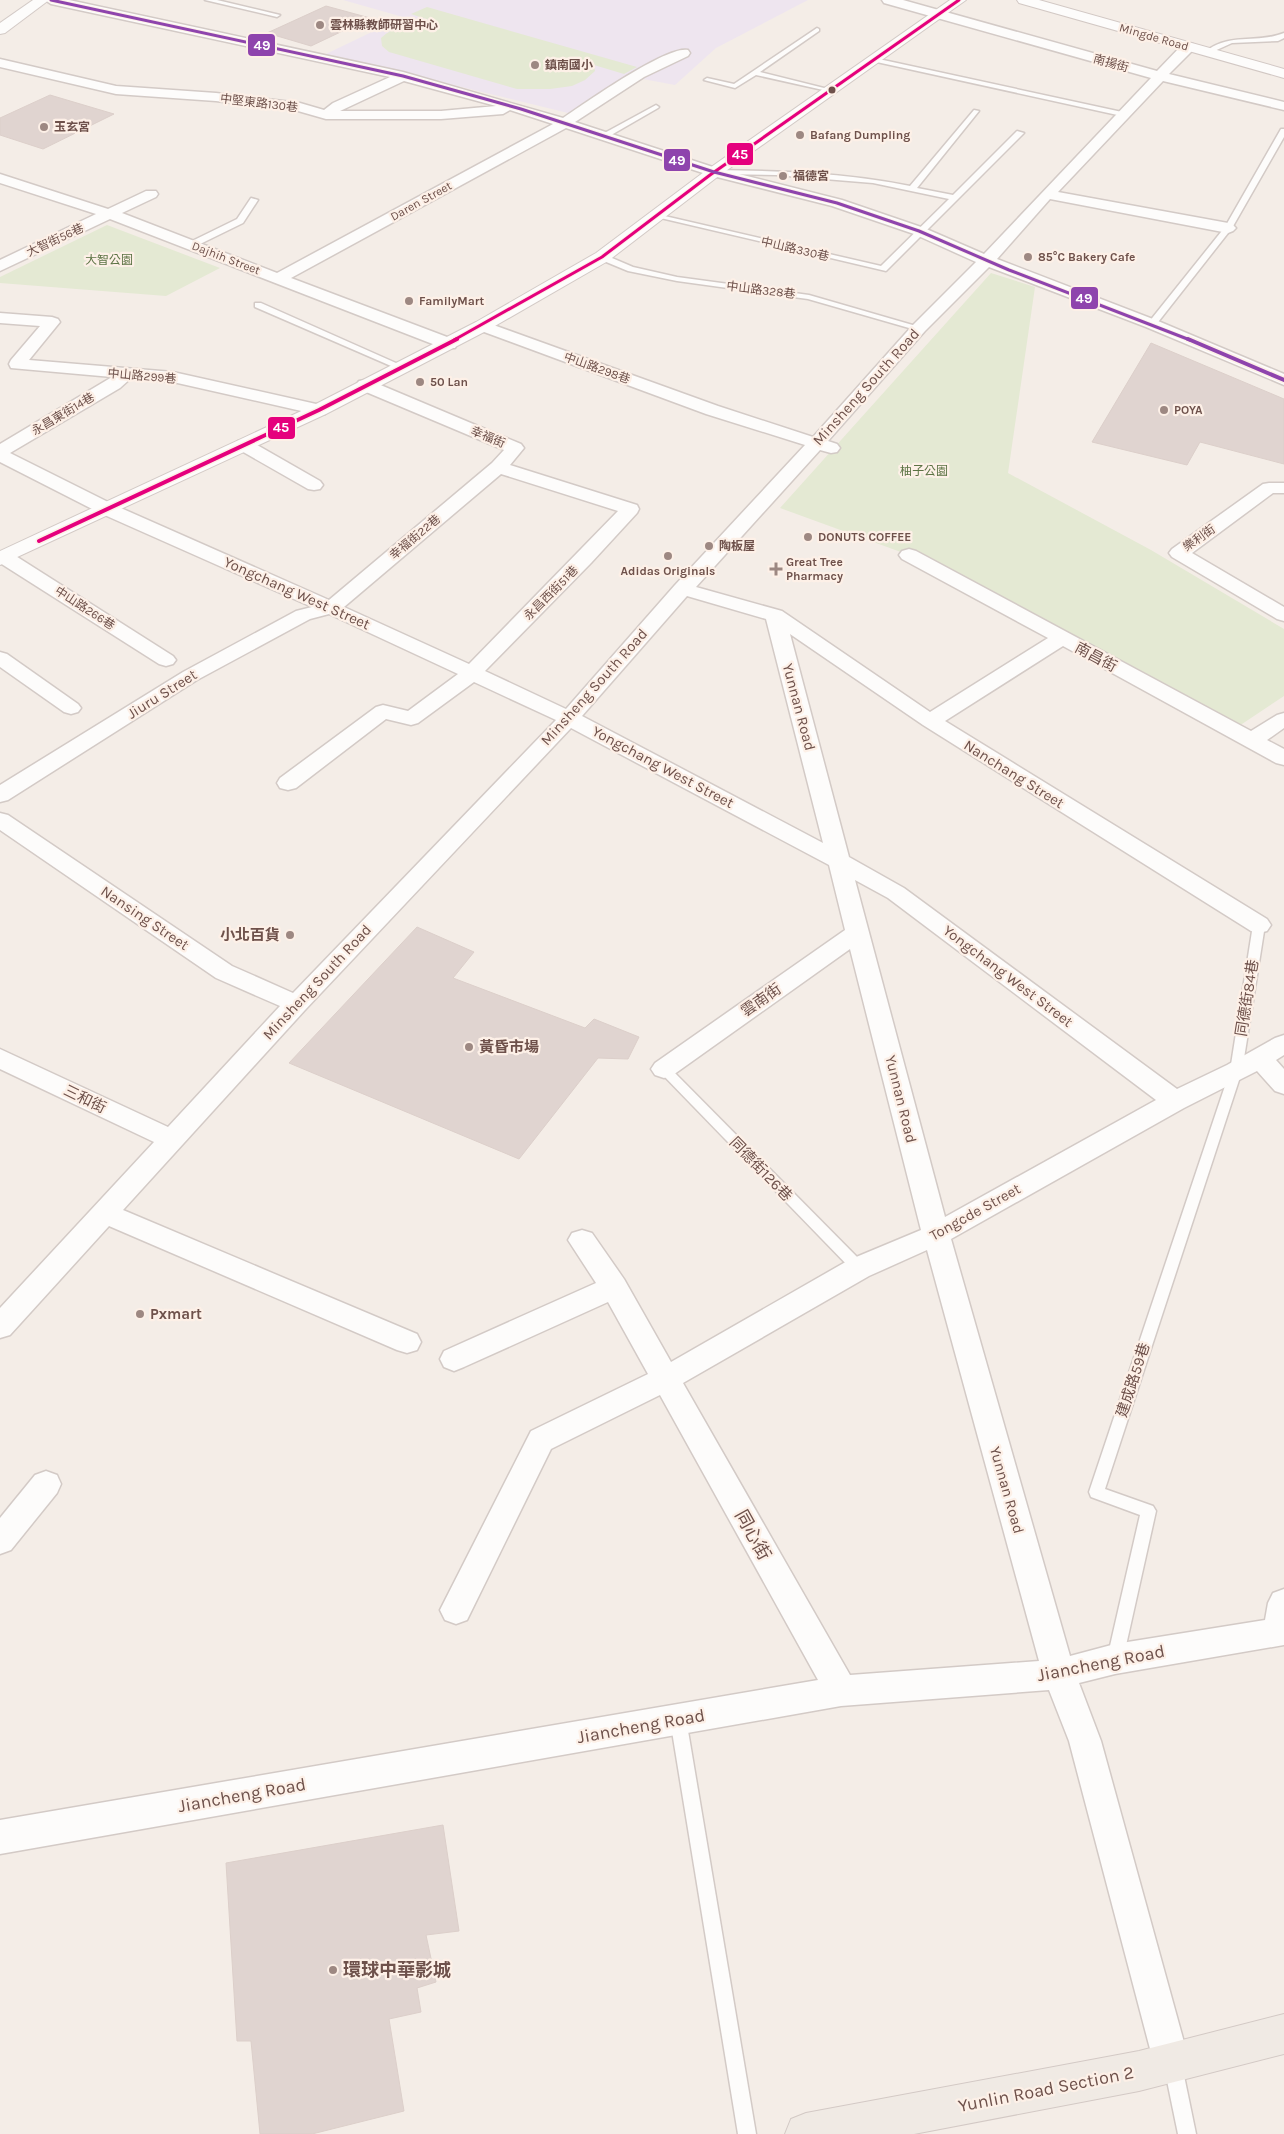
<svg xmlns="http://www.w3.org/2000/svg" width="1284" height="2134" viewBox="0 0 1284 2134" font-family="Karla,'Noto Sans TC',sans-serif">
<rect width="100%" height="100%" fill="#f4ede7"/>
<path fill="#eee5ef" d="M343 0H808L716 48 675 85 627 76 568 113 326 54 403 17Z"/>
<g fill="#e4e9d3">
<path d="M427 7 637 67 624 74 594 65 595 71 585 80 572 86 550 89H517L389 52 382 46 381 38C394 26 412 22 429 20L411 14Z"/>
<path d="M107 225 220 268 166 296 0 283V277Z"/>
<path d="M991 273 1035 287 1008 473 1151 550 1284 629V696L1239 726 909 555 780 508Z"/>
</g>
<g fill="#e0d4d0" stroke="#dccfca">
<path d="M326 6 370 18 311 46 267 33Z"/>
<path d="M50 95 114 114 43 149 0 135V118Z"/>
<path d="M1151 343 1284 399V464L1200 442 1187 465 1092 442Z"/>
<path d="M417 927 474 952 453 978 585 1028 594 1019 639 1037 628 1059 598 1058 519 1159 289 1063Z"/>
<path d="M443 1825 459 1931 426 1935 436 1982 417 1988 421 2012 389 2019 404 2111 312 2134H260L251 2041H237L226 1863Z"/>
</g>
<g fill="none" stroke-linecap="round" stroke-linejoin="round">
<defs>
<g id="service">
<path d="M205 0H217L280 15 277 17Z"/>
<path d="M817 28 819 29V31L760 72 832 90V92L756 75 735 88 704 80 707 78 734 84Z"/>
<path d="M1284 33V38L1278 41 1232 43 1210 53 1205 52C1230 32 1257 44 1284 33Z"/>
<path d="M874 58 1122 112 1125 114 1122 116 872 61 871 60Z"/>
<path d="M656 105 659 107 658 108 606 138 599 136Z"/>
<path d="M974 110 979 111 917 188 953 195 1017 131 1024 133 886 271 652 216 656 214 881 266 949 199 873 183 776 175 717 174 713 172 717 170C782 171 847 173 910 186Z"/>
<path d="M1281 129H1284V137L1232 228 1155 326H1149V322L1225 227Z"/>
<path d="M251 198 258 200 243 223 194 247H188V243L237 219Z"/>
<path d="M599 255H605L633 267 677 277 809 295 923 328 916 330 808 299 677 281 628 271 599 259Z"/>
<path d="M255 303H261L405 367 398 369 255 307Z"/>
<path d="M1259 921 1265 925 1242 1071 1105 1489 1153 1506 1156 1511 1123 1659 1121 1664 1115 1666 1109 1664 1107 1659 1140 1515 1091 1497 1089 1492 1230 1071 1253 925Z"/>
<path d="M664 1064 668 1066 864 1264 866 1268 864 1272 859 1273 854 1272 660 1072 658 1069 660 1066Z"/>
<path d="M678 1711 684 1714 686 1719 756 2134H738L670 1719 672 1714Z"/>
<path d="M1173 2057 1179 2060 1182 2066 1196 2134H1178L1164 2066 1167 2060Z"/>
</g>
<g id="minor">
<path d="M45 0H69L403 72 563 118C584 104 667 45 688 50L690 53 688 56 644 77 575 122 719 169 842 200 924 228 984 254 1151 78 884 3 882 0H903L1157 71 1183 44H1193L1195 47 1193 50 1169 74 1284 102V110L1163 81 1058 192 1228 223 1233 225 1236 228 1233 231 1228 233 1050 199 997 259 1158 321 1284 374V385L1146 327 989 267 925 331 828 441 837 444 840 448 837 452 831 453 820 450 696 587 782 611 930 712 1048 638 902 559 899 555 902 551 909 549 916 551 1251 731 1277 715 1284 713V728L1267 740 1284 749V765L1276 763 1063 646 945 721 1267 919 1271 925 1267 931 1259 933 1251 931 923 725 790 634 849 857 904 888 1177 1089 1227 1065 1275 1038 1284 1035V1055L1276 1060 1284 1069V1094L1275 1091 1257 1071 1184 1108 951 1239 1070 1656 1115 1644 1265 1620 1268 1603 1273 1593 1284 1589V1645L1115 1674 1079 1683 1101 1741 1190 2064 1185 2077 1172 2082 1159 2077 1154 2064 1069 1741 1049 1690 841 1706 0 1854V1820L818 1680 660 1395 551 1449 467 1620 456 1624 445 1620 440 1610 531 1431 648 1374 608 1302 464 1367 454 1371 444 1367 440 1359 444 1351 596 1283 568 1240 572 1233 582 1230 592 1233 624 1279 671 1362 849 1260 921 1230 850 949 673 1075 664 1078 655 1075 651 1069 655 1063 845 930 829 865 571 728 305 1010 123 1210 417 1334 421 1342 417 1350 407 1353 397 1350 109 1226 10 1335 0 1338V1308L154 1142 0 1069V1049L168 1127 280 1006 216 978 0 830V813L8 815 232 966 293 993 556 720 474 682 418 723 411 725 386 719 296 788 288 790 280 788 277 783 280 778 376 707 383 705 408 711 458 674 329 614 310 619 197 680 8 800 0 802V785L183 672 296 611 312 607 100 513 0 462V444L112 377 11 368 9 364 11 360 40 326 0 323V313L52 317 58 319 60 322 29 360 173 372 325 406 328 410 325 414 319 415 173 382 130 379 120 388 10 453 114 505 329 600 492 463 504 450 359 389 356 385 359 381 365 380 371 381 521 444 524 448 510 465 637 505 639 509 637 513 591 563 485 671 566 709 675 585 805 445 706 414 476 329 474 326 476 323H488L718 406 813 437 913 325 976 262 914 234 832 206 709 175 566 128 291 278 455 340 457 344 455 348H443L110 219 0 271V260L96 214 0 183V174L108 209 146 191H156L158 194 156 197 122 213 277 273 553 124 510 110 503 114 441 119H326L298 111 216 101 116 94 0 67V59L116 86 216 93 300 103 324 110 333 103 390 77 51 4ZM404 81 496 106 441 111H340ZM501 474 618 511 469 664 344 607ZM687 596 766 619 823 843 582 716ZM855 880 888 898 1156 1100 945 1217ZM927 1250 1039 1661 850 1675 683 1383 869 1276Z"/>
<path d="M244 440 250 441 320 481 323 485 320 489 314 490 308 489 238 449 235 445 238 441Z"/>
<path d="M1269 483H1284V493H1273L1192 553 1284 607V621L1277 619 1172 557 1169 553 1172 549 1263 484Z"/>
<path d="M4 551 11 553 173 656 176 660 173 664 166 666 159 664 0 563V552Z"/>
<path d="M0 652 7 654 78 704 81 708 78 712 71 714 64 712 0 667Z"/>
<path d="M46 1471 57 1475 61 1484 57 1493 11 1550 0 1554V1518L35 1475Z"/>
</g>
<g id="tertiary">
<path d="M33 0H49L5 33 0 34V23Z"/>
<path d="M950 0H966L716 178 608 261 488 330 326 414 0 565V551L312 406 476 322 596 253 704 172Z"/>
</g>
<path id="secondary" d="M1017 0H1039L1284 69V78L1019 3Z"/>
<path id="primary" d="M1284 2014V2054L1139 2091 914 2134H785L791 2119 806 2113 1139 2051Z"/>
</defs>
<use href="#service" stroke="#d3cac6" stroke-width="3"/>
<use href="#minor" stroke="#d3cac6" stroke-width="3"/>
<use href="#tertiary" stroke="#d3cac6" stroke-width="2"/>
<use href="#secondary" stroke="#d2c8c4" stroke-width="2"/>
<use href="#primary" stroke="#d3c9c5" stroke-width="2"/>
<use href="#service" fill="#fdfcfb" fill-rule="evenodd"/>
<use href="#minor" fill="#fdfcfb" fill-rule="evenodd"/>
<use href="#tertiary" fill="#fdfcfb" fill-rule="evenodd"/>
<use href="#secondary" fill="#fdfcfb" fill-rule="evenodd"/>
<use href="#primary" fill="#f0eae4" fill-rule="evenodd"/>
<defs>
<path id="bus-1-far1" d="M454 340 602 257 710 175 959 0"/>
<path id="bus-1" d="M39 541 319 410 457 339"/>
<path id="bus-2-far1" d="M51 0 403 76 521 109 714 172 837 203 919 231 1009 270 1190 340"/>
<path id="bus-2" d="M1188 339 1284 380"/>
</defs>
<use href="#bus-1-far1" stroke="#fdf0e7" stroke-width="5"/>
<use href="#bus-1" stroke="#fdf0e7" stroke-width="7"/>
<use href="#bus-2-far1" stroke="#fdf0e7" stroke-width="5"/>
<use href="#bus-2" stroke="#fdf0e7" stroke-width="7"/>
<use href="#bus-1-far1" stroke="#e5007d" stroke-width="3"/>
<use href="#bus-1" stroke="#e5007d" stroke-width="4"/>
<use href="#bus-2-far1" stroke="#8e44ad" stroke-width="3"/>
<use href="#bus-2" stroke="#8e44ad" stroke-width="4"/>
</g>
<g fill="#9d8882" stroke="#fdf0e7" stroke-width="2">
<circle cx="320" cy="25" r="5"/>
<circle cx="535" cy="65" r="5"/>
<circle cx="44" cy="127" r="5"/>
<circle cx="800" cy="135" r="5"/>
<circle cx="783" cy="176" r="5"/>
<circle cx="1028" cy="257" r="5"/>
<circle cx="409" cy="301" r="5"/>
<circle cx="420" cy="382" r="5"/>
<circle cx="1164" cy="410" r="5"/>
<circle cx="808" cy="537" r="5"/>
<circle cx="709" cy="546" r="5"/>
<circle cx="668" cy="556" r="5"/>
<path d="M773.5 561.5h5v5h5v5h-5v5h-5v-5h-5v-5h5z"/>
<circle cx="290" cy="935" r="5"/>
<circle cx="469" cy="1047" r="5"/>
<circle cx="140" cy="1314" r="5"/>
<circle cx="333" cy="1970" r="5"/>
</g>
<circle fill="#6e514b" stroke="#fdf0e7" stroke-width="2" cx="832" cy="90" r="4.5"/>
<g text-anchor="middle" stroke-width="4.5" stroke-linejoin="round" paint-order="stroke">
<g font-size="12" font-weight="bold" fill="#6e514b" stroke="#fdf0e7" text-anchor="start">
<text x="330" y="29">雲林縣教師研習中心</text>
<text x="545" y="69">鎮南國小</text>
<text x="54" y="131">玉玄宮</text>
<text x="810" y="139">Bafang Dumpling</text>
<text x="793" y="180">福德宮</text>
<text x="1038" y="261">85°C Bakery Cafe</text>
<text x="419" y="305">FamilyMart</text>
<text x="430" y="386">50 Lan</text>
<text x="1174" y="414">POYA</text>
<text x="818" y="541">DONUTS COFFEE</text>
<text x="719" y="550">陶板屋</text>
<text x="786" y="566">Great Tree<tspan x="786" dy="14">Pharmacy</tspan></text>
<text x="668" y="575" text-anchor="middle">Adidas Originals</text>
</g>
<g font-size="12" fill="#6e514b" stroke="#fdf0e7">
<text transform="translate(1154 37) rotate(16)" y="4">Mingde Road</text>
<text transform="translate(1111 63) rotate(16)" y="4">南揚街</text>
<text transform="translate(259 103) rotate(7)" y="4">中堅東路130巷</text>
<text transform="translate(421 201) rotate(-29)" y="4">Daren Street</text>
<text transform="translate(55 240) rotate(-25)" y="4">大智街56巷</text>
<text transform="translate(795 249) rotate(13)" y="4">中山路330巷</text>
<text transform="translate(226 258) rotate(21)" y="4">Dajhih Street</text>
<text transform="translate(761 290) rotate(7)" y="4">中山路328巷</text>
<text transform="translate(597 368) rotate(20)" y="4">中山路298巷</text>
<text transform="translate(142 376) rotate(5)" y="4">中山路299巷</text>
<text transform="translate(63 414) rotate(-31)" y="4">永昌東街14巷</text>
<text transform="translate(488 437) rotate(23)" y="4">幸福街</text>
<text transform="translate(415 537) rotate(-40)" y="4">幸福街22巷</text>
<text transform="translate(1199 538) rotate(-35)" y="4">樂利街</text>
<text transform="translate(551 593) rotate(-45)" y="4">永昌西街51巷</text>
<text transform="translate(85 608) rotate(33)" y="4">中山路266巷</text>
</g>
<g font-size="12" fill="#5c7344" stroke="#fdf0e7">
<text x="109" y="264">大智公園</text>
<text x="924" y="475">柚子公園</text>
</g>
<g font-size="15" fill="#6e514b" stroke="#fdf0e7">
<text transform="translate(866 387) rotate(-48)" y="5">Minsheng South Road</text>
<text transform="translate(297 593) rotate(24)" y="5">Yongchang West Street</text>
<text transform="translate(1096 657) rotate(28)" y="5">南昌街</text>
<text transform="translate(594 687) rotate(-48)" y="5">Minsheng South Road</text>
<text transform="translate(162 694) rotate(-32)" y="5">Jiuru Street</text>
<text transform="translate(799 707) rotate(75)" y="5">Yunnan Road</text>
<text transform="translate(663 767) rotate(28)" y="5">Yongchang West Street</text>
<text transform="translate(1014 774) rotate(32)" y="5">Nanchang Street</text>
<text transform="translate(145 918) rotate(34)" y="5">Nansing Street</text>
<text transform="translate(1008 976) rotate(37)" y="5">Yongchang West Street</text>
<text transform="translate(317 982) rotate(-47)" y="5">Minsheng South Road</text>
<text transform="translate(1247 998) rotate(-81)" y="5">同德街84巷</text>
<text transform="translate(761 1000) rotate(-35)" y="5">雲南街</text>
<text transform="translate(85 1099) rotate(26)" y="5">三和街</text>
<text transform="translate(901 1099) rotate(76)" y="5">Yunnan Road</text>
<text transform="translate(761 1169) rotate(46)" y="5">同德街126巷</text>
<text transform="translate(975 1212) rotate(-29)" y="5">Tongcde Street</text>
<text transform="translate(1133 1380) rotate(-72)" y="5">建成路59巷</text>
<text transform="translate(1007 1490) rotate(74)" y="5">Yunnan Road</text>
</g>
<g font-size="15" font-weight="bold" fill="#6e514b" stroke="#fdf0e7" text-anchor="start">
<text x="280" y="940" text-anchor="end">小北百貨</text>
<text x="479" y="1052">黃昏市場</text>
<text x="150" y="1319">Pxmart</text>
</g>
<g font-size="18" fill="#6e514b" stroke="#fdf0e7">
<text transform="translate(753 1535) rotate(61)" y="6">同心街</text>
<text transform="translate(1101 1663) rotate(-11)" y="6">Jiancheng Road</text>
<text transform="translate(641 1726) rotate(-10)" y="6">Jiancheng Road</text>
<text transform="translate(242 1795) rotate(-10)" y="6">Jiancheng Road</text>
<text transform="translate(1046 2089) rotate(-11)" y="6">Yunlin Road Section 2</text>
</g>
<g font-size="18" font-weight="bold" fill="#6e514b" stroke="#fdf0e7" text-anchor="start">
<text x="343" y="1976">環球中華影城</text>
</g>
</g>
<g stroke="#fdf0e7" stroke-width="2">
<rect x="247" y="33" width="29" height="24" rx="5" fill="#8e44ad"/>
<rect x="726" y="142" width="28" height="24" rx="5" fill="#e5007d"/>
<rect x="663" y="148" width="28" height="24" rx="5" fill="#8e44ad"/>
<rect x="1070" y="286" width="29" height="24" rx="5" fill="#8e44ad"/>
<rect x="267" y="416" width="29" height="24" rx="5" fill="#e5007d"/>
</g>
<g font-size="14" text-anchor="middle" font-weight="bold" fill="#fff">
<text x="262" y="50">49</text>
<text x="740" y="159">45</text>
<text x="677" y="165">49</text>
<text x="1084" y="303">49</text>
<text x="281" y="432">45</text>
</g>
</svg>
